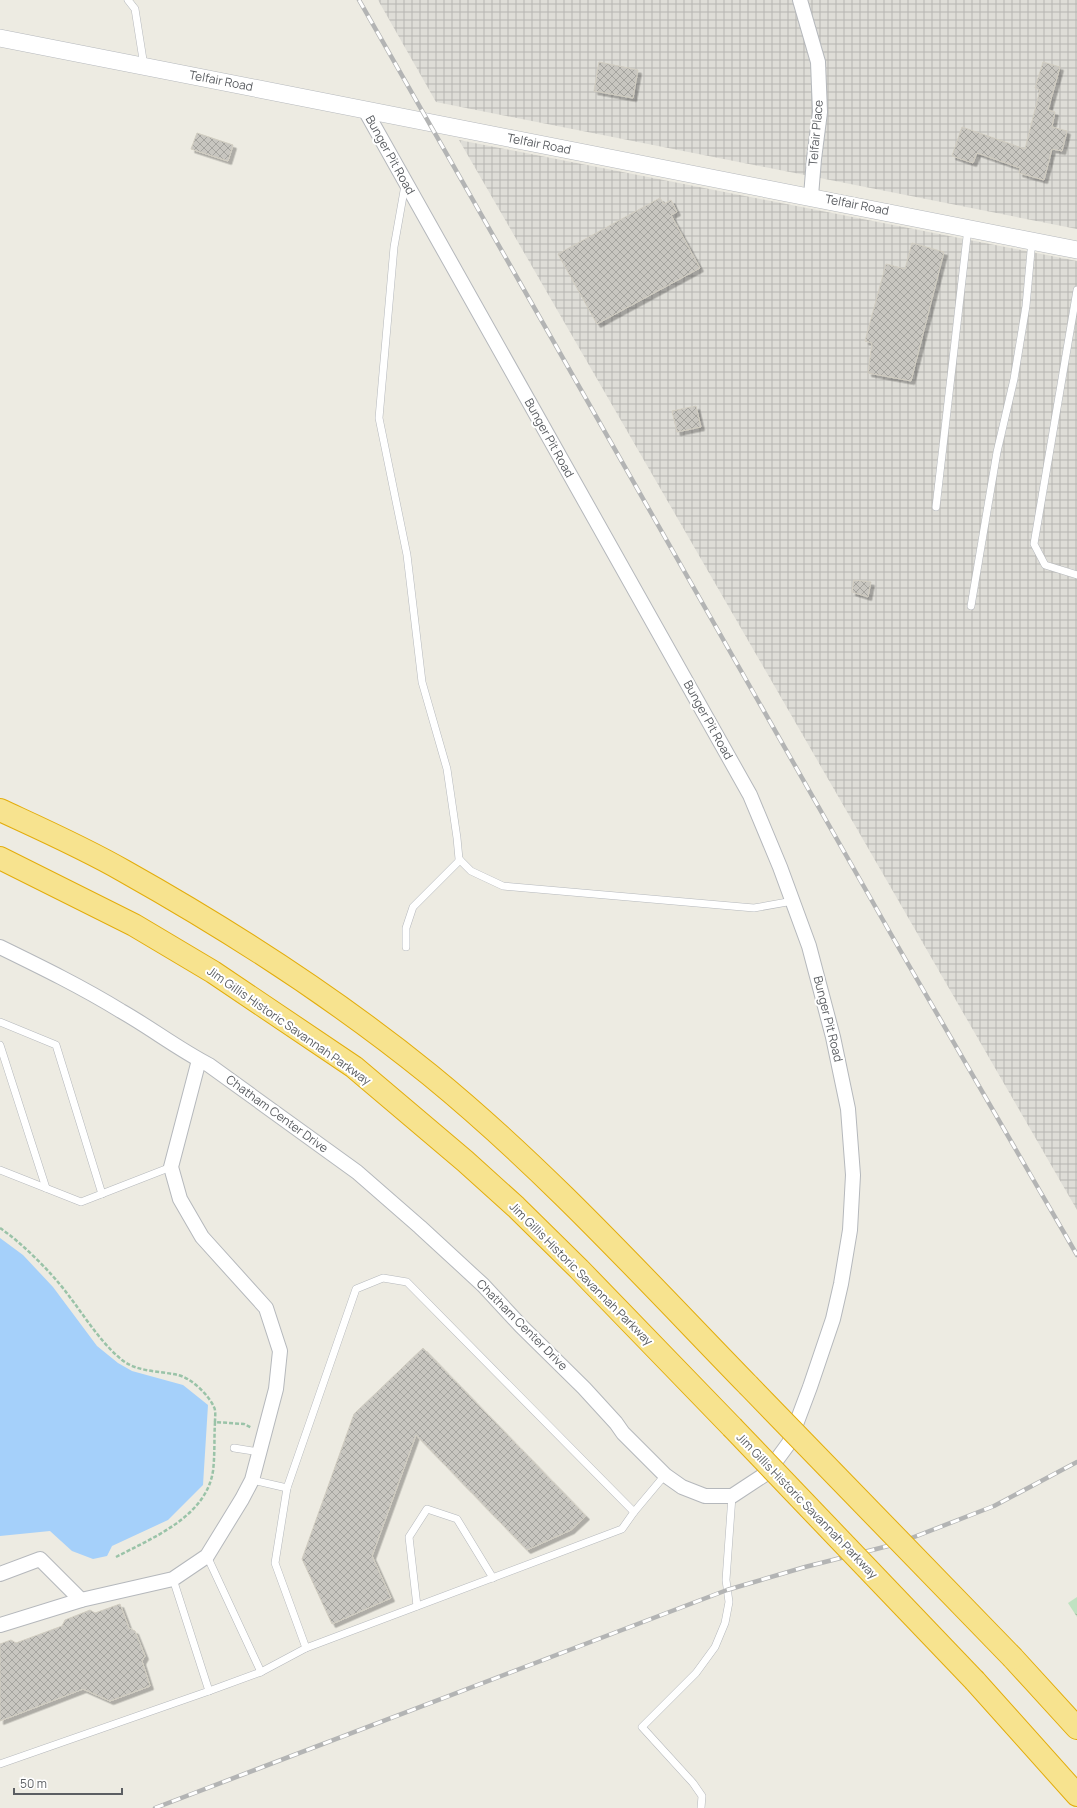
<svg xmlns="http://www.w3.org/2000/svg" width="1077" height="1808" viewBox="0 0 1077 1808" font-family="Manrope,sans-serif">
<defs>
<pattern id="industrial-grid" width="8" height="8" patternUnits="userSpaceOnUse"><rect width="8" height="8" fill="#deddd7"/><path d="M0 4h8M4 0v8" fill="none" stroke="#b7b6b2"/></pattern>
<pattern id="forest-crowns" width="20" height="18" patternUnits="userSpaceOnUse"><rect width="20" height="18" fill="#c0e3c2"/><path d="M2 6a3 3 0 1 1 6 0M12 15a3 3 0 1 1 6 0" fill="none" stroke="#9fbba1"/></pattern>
<pattern id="building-cross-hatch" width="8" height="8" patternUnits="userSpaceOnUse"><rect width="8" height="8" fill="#c8c6c0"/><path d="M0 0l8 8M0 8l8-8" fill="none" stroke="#a5a49f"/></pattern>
<filter id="shadow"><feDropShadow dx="3.5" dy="3.5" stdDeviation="0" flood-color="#0004"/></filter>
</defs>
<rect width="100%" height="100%" fill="#edebe2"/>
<g fill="url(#industrial-grid)">
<path d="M378 0H1077V229L436 102Z"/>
<path d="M459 140 1077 261V1210L883 874Z"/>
</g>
<path fill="url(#forest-crowns)" d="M1077 1597V1617L1068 1603Z"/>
<path fill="#a5d0fa" d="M0 1238 23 1255 53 1287 97 1346 118 1363 132 1371 183 1385 208 1405 203 1485 168 1520 112 1546 107 1556 93 1559 72 1551 50 1531 0 1536Z"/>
<g fill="url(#building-cross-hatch)" stroke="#d1cdc1" filter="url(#shadow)">
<path d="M599 62 638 70 633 98 594 91Z"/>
<path d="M1043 62 1060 67 1048 110 1055 112 1052 127 1067 131 1062 151 1052 149 1044 180 1019 173 1020 168 977 153 973 163 952 156 962 127 1025 149 1040 90 1035 88Z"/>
<path d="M197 133 233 145 228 161 191 149Z"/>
<path d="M660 198 664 204 671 200 677 212 671 215 700 268 597 324 558 254Z"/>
<path d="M912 243 944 252 911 381 868 373 872 343 865 341 886 264 905 269Z"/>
<path d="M696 406 701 427 677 432 672 411Z"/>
<path d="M854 580 871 582 868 597 852 592Z"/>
<path d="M423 1348 586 1516 571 1530 527 1550 416 1435 372 1556 391 1598 332 1624 302 1559 354 1414Z"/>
<path d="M120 1604 129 1628 135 1631 145 1656 142 1661 150 1686 110 1701 83 1689 0 1721V1644L11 1640 16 1643 62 1626 65 1620 90 1610 95 1613Z"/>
</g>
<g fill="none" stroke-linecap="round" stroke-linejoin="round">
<defs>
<g id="service">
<path d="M128 0 135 9 144 66"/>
<path d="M405 185 394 247 379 418 407 555 422 682 447 769 457 838 459 859 471 871 503 886 754 908 793 901"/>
<path d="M1077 290 1034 544 1045 565 1077 575"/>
<path d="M936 507 968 228"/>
<path d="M971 606 997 452 1014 379 1026 306 1032 240"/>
<path d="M406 947V928L413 907 460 860"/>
<path d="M0 1022 56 1045 102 1194"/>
<path d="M0 1045 46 1188"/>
<path d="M0 1170 81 1202 171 1167"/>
<path d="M234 1448 259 1452"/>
<path d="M252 1480 287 1488 356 1289 383 1278 407 1282 634 1512 665 1475"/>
<path d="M287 1488 275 1563 306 1648 622 1529 634 1512"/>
<path d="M207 1556 261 1672"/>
<path d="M417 1606 409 1537 427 1509 457 1519 493 1578"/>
<path d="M209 1691 261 1672 306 1648"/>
<path d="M0 1764 209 1691 173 1579"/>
<path d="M701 1808 702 1796 693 1783 642 1727 696 1673 715 1647 725 1623 729 1602 726 1580 732 1496"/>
</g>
<g id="minor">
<path d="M800 0 818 62 820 112 814 159 811 196"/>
<path d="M0 947C41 967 82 987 121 1011 151 1028 178 1049 209 1065L357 1172 420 1227 483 1285 521 1326 584 1388 616 1423 623 1433 665 1475 682 1487 705 1496H732L767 1473 789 1443 810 1387 833 1319 841 1284 850 1230 853 1175 848 1109 833 1037 809 946 780 867 750 795 365 110"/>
<path d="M0 1574 40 1559 81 1600"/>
<path d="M0 1625 81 1600 173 1579 207 1556 242 1499 252 1480 276 1389 280 1351 266 1308 202 1237 180 1199 171 1167 199 1060"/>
</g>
<path id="tertiary" d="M0 38 1077 250"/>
<g id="motorway">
<path d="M0 810C41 829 84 848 124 871 231 931 335 998 430 1075 544 1168 645 1279 748 1385"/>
<path d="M0 858 134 925 213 972 354 1067 465 1161 516 1207 579 1269 732 1427"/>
<path d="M1013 1658 1077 1728"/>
<path d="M975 1681 1077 1795"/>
</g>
</defs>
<use href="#service" stroke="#b5b8bc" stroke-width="8"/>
<use href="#minor" stroke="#b5b8bc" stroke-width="16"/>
<use href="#tertiary" stroke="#b5b8bc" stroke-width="18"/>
<use href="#motorway" stroke="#e3ad0c" stroke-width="24"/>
<g stroke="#9ac3a8" stroke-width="2.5" stroke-dasharray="4 2" stroke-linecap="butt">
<path d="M0 1228C22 1243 50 1271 66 1292 84 1315 99 1341 122 1360 137 1372 160 1371 178 1375 191 1378 208 1394 214 1407 216 1411 215 1417 215 1422"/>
<path d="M116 1557C152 1538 206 1517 213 1471 215 1455 214 1438 215 1422L244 1424 252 1428"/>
</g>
<use href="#service" stroke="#fff" stroke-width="7"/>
<use href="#minor" stroke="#fff" stroke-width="14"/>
<use href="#tertiary" stroke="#fff" stroke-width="17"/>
<use href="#motorway" stroke="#f7e38f" stroke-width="22"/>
<defs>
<g id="rail">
<path d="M359 0 900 950 1077 1255"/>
<path d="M155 1808 727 1590 805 1567 896 1544 994 1506 1077 1462"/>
</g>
</defs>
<use href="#rail" stroke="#b3b4b4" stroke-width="4.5"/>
<use href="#rail" stroke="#fff" stroke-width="3" stroke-dasharray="9" stroke-linecap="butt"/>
<defs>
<g id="motorway-bridge">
<path d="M748 1385 1013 1658"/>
<path d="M732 1427 975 1681"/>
</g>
</defs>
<use href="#motorway-bridge" stroke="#e3ad0c" stroke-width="24" stroke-linecap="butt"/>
<use href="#motorway-bridge" stroke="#f7e38f" stroke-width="22"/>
</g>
<g text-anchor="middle" stroke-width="4" stroke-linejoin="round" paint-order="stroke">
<g font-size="12" fill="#5b5e62" stroke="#fff">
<text transform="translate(221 81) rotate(11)" y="4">Telfair Road</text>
<text transform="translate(816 133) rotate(-85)" y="4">Telfair Place</text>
<text transform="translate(539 144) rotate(11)" y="4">Telfair Road</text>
<text transform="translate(390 155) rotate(61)" y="4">Bunger Pit Road</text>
<text transform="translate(857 205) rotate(11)" y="4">Telfair Road</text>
<text transform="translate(549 438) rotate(61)" y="4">Bunger Pit Road</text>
<text transform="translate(708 720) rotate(61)" y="4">Bunger Pit Road</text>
<text transform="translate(828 1019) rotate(76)" y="4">Bunger Pit Road</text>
<text transform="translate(289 1026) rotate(35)" y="4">Jim Gillis Historic Savannah Parkway</text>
<text transform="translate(277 1114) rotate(36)" y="4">Chatham Center Drive</text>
<text transform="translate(581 1274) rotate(45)" y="4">Jim Gillis Historic Savannah Parkway</text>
<text transform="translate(522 1325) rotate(45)" y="4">Chatham Center Drive</text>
<text transform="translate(807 1506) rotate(46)" y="4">Jim Gillis Historic Savannah Parkway</text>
</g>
</g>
<path d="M14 1788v6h108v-6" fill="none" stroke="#5b5e62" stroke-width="2"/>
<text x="20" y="1788" font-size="12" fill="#5b5e62" stroke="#ffffff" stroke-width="3" paint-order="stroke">50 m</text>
</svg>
